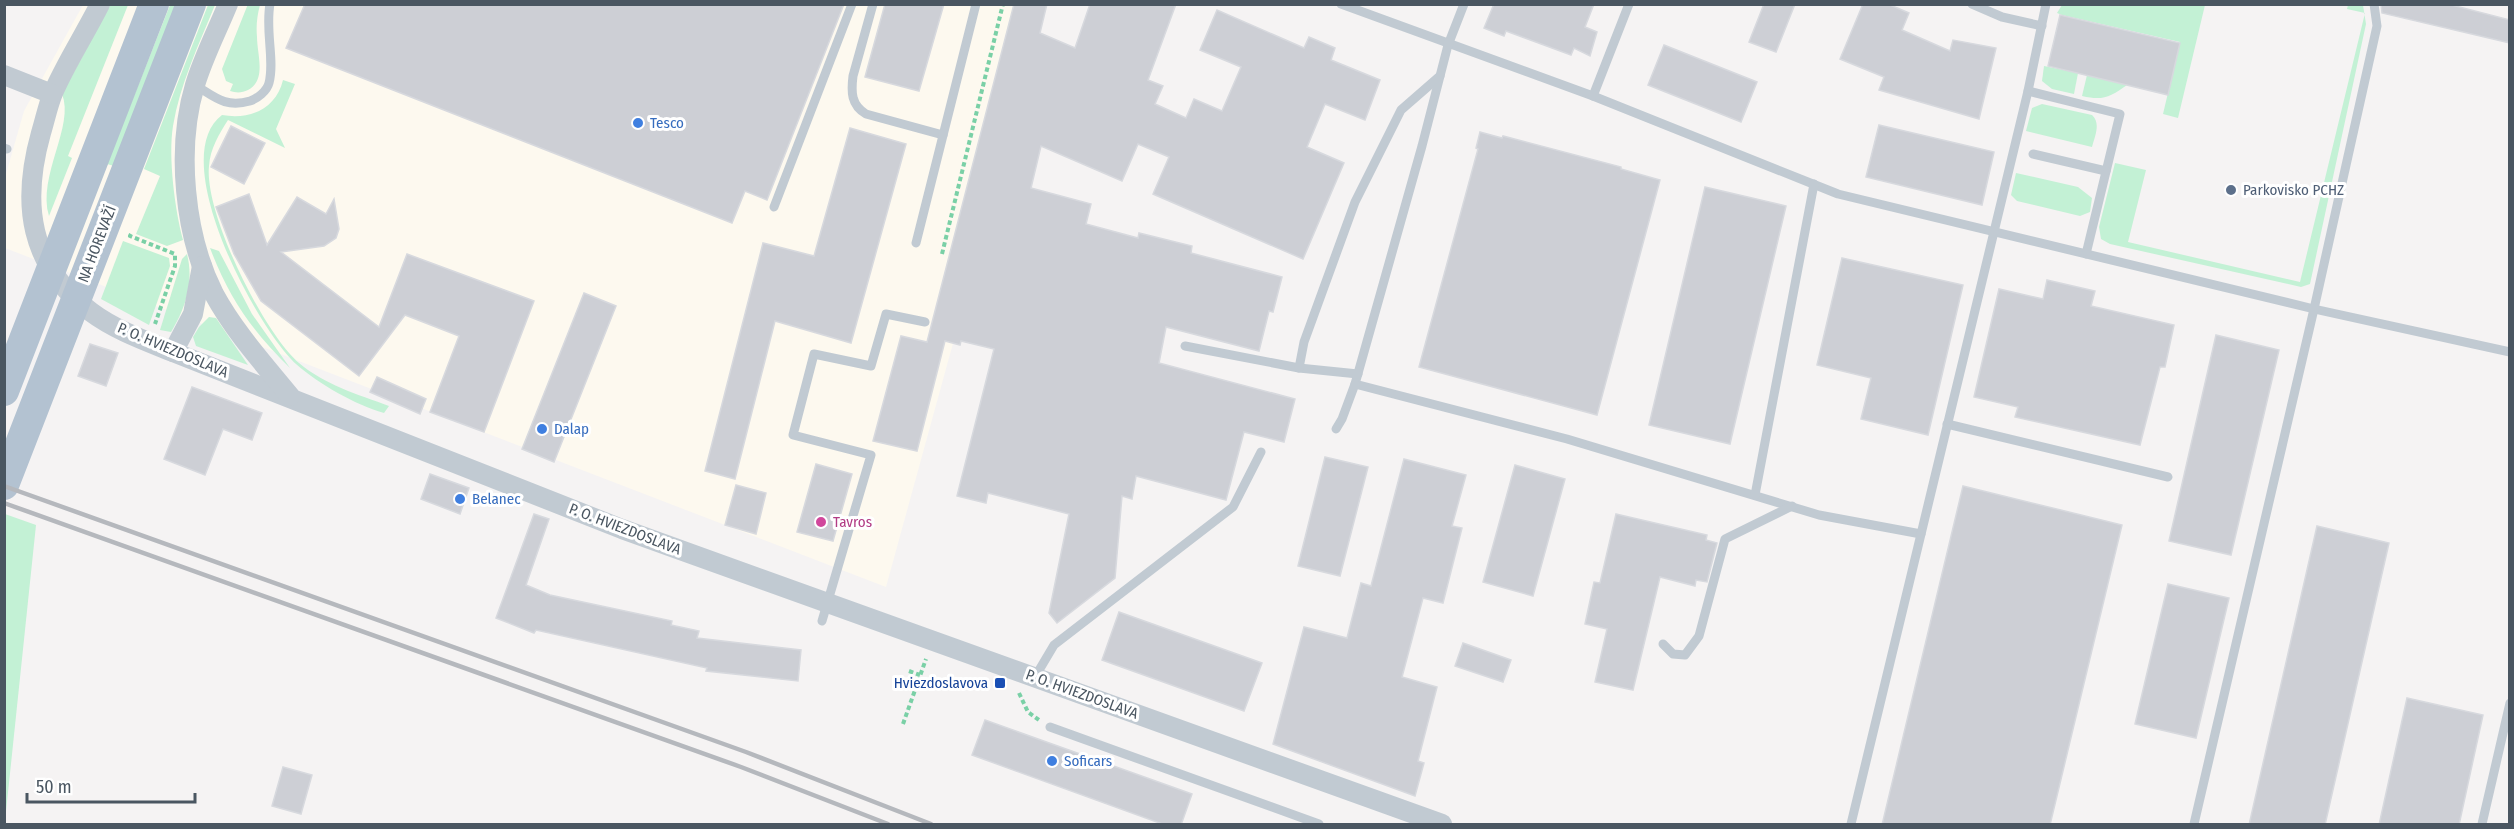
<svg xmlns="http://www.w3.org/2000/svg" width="2514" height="829" viewBox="0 0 2514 829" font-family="'Fira Sans Condensed',sans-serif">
<rect width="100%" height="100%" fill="#f5f3f3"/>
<path fill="#fdf9ef" d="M83 5H1046L886 587 5 248 4 181 24 111Z"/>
<g fill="#c3f1d5">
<path d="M248 4 260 5C257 16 256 26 257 37 257 54 267 80 248 90 242 93 236 93 230 91L233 84 226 81 222 69Z"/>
<path d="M110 5H128L68 156 72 158 49 216C37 176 75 126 62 94Z"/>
<path d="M170 5H176L114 166 107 164Z"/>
<path d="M208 5H215C199 44 180 84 173 126 168 157 175 210 183 240L167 246 136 234 160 176 144 169Z"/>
<path d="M2062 5H2205L2178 118 2163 114 2180 42 2062 15 2057 13Z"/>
<path d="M2348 5H2363L2366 24 2310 284 2301 287 2110 244 2101 239 2099 227 2115 163 2146 170 2128 242 2300 282 2365 13 2347 9Z"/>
<path d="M2044 66 2078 73 2074 94 2052 89 2042 81Z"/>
<path d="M2087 75 2127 85C2110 97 2103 101 2082 96Z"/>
<path d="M283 80 295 84 276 129 285 148 228 120C219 134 210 149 209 166 204 213 263 332 299 363 325 385 357 394 389 406L384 413C354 404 320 385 296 364 256 327 165 158 222 115 250 120 276 109 283 80Z"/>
<path d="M2042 104 2092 115C2101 123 2095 136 2092 147L2026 131 2032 108Z"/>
<path d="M2016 173 2078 187 2092 198 2090 212 2080 216 2017 201 2011 195Z"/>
<path d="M123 241 169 258 170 266 149 325 101 299Z"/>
<path d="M210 248 219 251 252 314 290 368C252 331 229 298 210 248Z"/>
<path d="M187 254C194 282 186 307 171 332L160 330 182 259Z"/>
<path d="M209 317 216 318 248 365 196 346 193 337 199 327Z"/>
<path d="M5 514 36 525 5 821 4 514Z"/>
</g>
<g fill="#cdcfd5" stroke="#d7d9de" stroke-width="1.5">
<path d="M305 4H844L767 200 745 191 732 223 286 48Z"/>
<path d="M885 4H944L919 91 865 77Z"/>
<path d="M1014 4H1047L1040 33 1075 48 1090 4H1176L1148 80 1163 86 1155 104 1186 118 1194 99 1222 111 1241 67 1200 50 1217 10 1304 48 1309 37 1335 48 1331 60 1380 80 1365 120 1325 104 1307 147 1344 163 1303 259 1153 194 1169 157 1138 144 1122 181 1041 146 1031 188 1091 204 1086 224 1138 238 1139 233 1192 246 1191 253 1282 277 1273 312 1269 311 1259 351 1166 327 1159 363 1295 399 1284 442 1244 432 1226 500 1136 476 1132 499 1122 496 1115 578 1057 623 1049 613 1069 514 988 493 986 503 957 496 994 349 961 341 960 345 945 341 917 451 873 441 901 336 927 342Z"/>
<path d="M1494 4H1594L1585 27 1597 32 1590 56 1574 48 1571 55 1506 31 1504 36 1484 28Z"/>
<path d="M1764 4H1795L1776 52 1749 42Z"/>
<path d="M1863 4H1888L1909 13 1902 30 1950 51 1953 40 1996 48 1979 119 1879 90 1884 77 1840 59Z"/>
<path d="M2381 4H2448L2510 20V43L2382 13Z"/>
<path d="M2060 15 2180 43 2168 95 2048 66Z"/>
<path d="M1664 45 1757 82 1741 122 1648 85Z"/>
<path d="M1879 125 1994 152 1982 205 1866 177Z"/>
<path d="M231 126 265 143 244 184 211 167Z"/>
<path d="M850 128 906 144 851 343 775 321 735 479 705 471 763 243 814 256Z"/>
<path d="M1480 132 1502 138 1503 136 1621 167V169L1660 180 1597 415 1419 367 1478 149 1476 148Z"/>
<path d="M1705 187 1786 206 1730 444 1649 425Z"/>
<path d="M249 194 267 245 297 197 326 214 334 199 339 229 336 238 324 246 281 252 379 327 407 254 534 301 484 432 430 412 459 336 405 315 359 376 261 301 234 254 216 207Z"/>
<path d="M1842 258 1963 285 1928 435 1861 419 1871 378 1817 365Z"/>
<path d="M2047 280 2095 291 2091 306 2174 325 2165 367H2160L2140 445 2015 417 2018 407 1974 397 1999 289 2043 299Z"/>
<path d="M584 293 616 306 554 462 522 449Z"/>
<path d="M2216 335 2279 350 2231 555 2169 541Z"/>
<path d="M90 344 118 353 106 386 78 376Z"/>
<path d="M377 377 426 399 420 414 370 392Z"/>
<path d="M192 387 262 413 252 440 223 429 205 475 164 459Z"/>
<path d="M1325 457 1368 467 1340 576 1298 566Z"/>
<path d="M1404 459 1466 475 1452 526 1462 528 1443 603 1423 598 1402 677 1437 687 1418 761 1424 763 1415 796 1273 744 1304 627 1347 638 1361 583 1371 586Z"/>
<path d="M816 464 852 474 833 541 797 532Z"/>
<path d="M1515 465 1565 479 1533 596 1483 582Z"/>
<path d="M430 474 469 488 460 514 421 499Z"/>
<path d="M736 485 766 493 756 534 725 525Z"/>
<path d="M1963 486 2122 525 2050 825H1882Z"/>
<path d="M534 514 549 519 526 585 550 595 672 621 671 625 699 631 697 638 801 650 798 681 706 671 707 668 536 630 534 633 496 618Z"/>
<path d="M1616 514 1707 535 1706 540 1717 543 1707 582 1696 580 1695 586 1660 577 1633 690 1595 682 1607 629 1585 624 1594 582 1600 583Z"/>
<path d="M2317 526 2389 543 2325 825H2249Z"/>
<path d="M2168 584 2229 598 2196 738 2135 724Z"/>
<path d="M1119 612 1262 663 1244 711 1102 660Z"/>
<path d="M1463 643 1511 660 1503 682 1455 666Z"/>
<path d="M2407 698 2483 715 2459 825H2379Z"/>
<path d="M985 720 1192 794 1181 825H1165L972 755Z"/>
<path d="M283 767 312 775 301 814 272 806Z"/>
</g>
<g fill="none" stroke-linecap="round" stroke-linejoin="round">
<g stroke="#7ad0a6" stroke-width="4" stroke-dasharray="4.5 3" stroke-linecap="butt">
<path d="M131 234 130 236 175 254V266L155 324"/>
<path d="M942 254 1003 4"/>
<path d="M909 671 920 675"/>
<path d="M1019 693 1028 712 1039 720"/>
<path d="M903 724 926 659"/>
</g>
<g stroke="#c1cad2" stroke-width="9">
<path d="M873 4 853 76C851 92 851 105 866 114L943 135"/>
<path d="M1341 4 1593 96 1838 194 2314 309 2510 352"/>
<path d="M1464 4 1448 45 1422 146 1355 384 1567 439 1819 515 1921 534"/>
<path d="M1972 4 2002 17 2042 26"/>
<path d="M195 85C215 97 225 108 250 101 257 99 267 91 269 83 275 60 265 31 270 4"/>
<path d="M2028 91 2120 114 2086 254"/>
<path d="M1593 96 1629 4"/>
<path d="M4 148 7 149"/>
<path d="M2033 154 2106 171"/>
<path d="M774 207 852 4"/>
<path d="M916 243 976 4"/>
<path d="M1185 346 1299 368 1358 374"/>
<path d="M1299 368 1304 342 1355 202 1401 110 1440 76"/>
<path d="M1947 424 2168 477"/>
<path d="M1336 429 1342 419 1355 384"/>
<path d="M1755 495 1814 184"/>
<path d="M822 621 871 455 793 435 814 354 871 366 886 314 925 322"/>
<path d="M1663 644 1673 654 1685 655 1699 636 1725 539 1792 506"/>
<path d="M1035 677 1054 645 1233 507 1261 452"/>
<path d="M1050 727 1319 824"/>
<path d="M1851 824 2028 91 2046 4"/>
<path d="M2194 824 2314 309 2377 26 2374 4"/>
<path d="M2482 824 2510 703"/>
</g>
<g stroke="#c1cad2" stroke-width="20">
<path d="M100 4C85 34 66 63 53 93 48 105 45 120 41 133 21 204 29 265 91 312 115 330 146 341 173 352L622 529 1442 824"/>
<path d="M228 4C217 31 203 58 195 85 176 148 184 235 214 294 234 331 263 363 290 396"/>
<path d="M4 75 52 94"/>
<path d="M173 352 193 314 202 266"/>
</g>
<g stroke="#b3c2d1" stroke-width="30">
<path d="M4 391 154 4"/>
<path d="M4 485 191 4"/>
</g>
<g stroke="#b5b8bd" stroke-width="4.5">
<path d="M4 486 746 752 931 824"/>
<path d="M4 503 741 767 888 824"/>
</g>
</g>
<g fill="#3f7fe0" stroke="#fff" stroke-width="2">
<circle cx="638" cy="123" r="6"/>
<circle cx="542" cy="429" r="6"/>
<circle cx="460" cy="499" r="6"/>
<circle cx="1052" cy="761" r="6"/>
</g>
<circle fill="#5c6f8a" stroke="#fff" stroke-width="2" cx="2231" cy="190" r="6"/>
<circle fill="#d1479c" stroke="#fff" stroke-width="2" cx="821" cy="522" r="6"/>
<rect fill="#1a4fb4" stroke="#fff" stroke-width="2" x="994" y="677" width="12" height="12" rx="3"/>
<g text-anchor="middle" stroke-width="6" stroke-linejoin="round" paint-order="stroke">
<g font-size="15" fill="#366cbe" stroke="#fff" text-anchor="start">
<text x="650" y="128">Tesco</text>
<text x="554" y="434">Dalap</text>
<text x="472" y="504">Belanec</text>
<text x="1064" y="766">Soficars</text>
</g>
<g font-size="15" fill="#4e5e75" stroke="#fff" text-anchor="start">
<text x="2243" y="195">Parkovisko PCHZ</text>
</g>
<g font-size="15" fill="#4a5661" stroke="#fff">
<text transform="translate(97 244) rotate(-69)" y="5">NA HOREVAŽÍ</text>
<text transform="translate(173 350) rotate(23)" y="5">P. O. HVIEZDOSLAVA</text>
<text transform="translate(625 529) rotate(21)" y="5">P. O. HVIEZDOSLAVA</text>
<text transform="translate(1082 694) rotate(20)" y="5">P. O. HVIEZDOSLAVA</text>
</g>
<g font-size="15" fill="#b23c85" stroke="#fff" text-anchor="start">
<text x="833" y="527">Tavros</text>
</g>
<g font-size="15" fill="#164399" stroke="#fff" text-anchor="end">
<text x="988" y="688">Hviezdoslavova</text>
</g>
</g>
<rect width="2514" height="829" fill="none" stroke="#4a5661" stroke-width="12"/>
<path d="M27 793v9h168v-9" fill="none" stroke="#4a5661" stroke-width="3"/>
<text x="36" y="793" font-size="18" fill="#4a5661" stroke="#ffffff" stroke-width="4.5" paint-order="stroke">50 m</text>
</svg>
